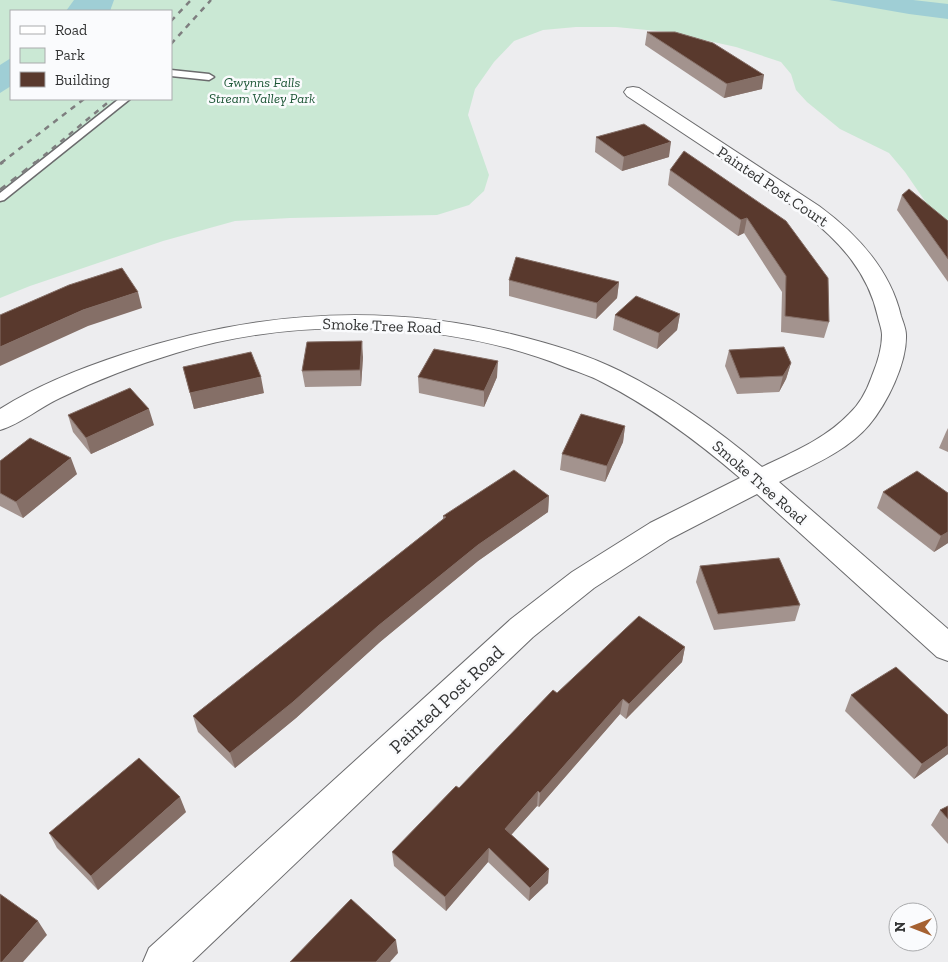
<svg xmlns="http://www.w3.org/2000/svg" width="948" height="962" viewBox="0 0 948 962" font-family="'Zilla Slab',serif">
<rect width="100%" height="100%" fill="#ededef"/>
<path fill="#cae8d4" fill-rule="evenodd" d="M0 0H948V223L927 204 905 172 889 153 840 129 807 102 796 90 791 74 781 62 736 47 668 32 616 27H576L543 30 514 41 494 62 475 89 468 115 489 175 484 191 469 205 437 215 290 218 235 221 163 241 30 286 0 298ZM11 11H171V99H11Z"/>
<g fill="#9fced5">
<path d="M74 0H114L110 11H66Z"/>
<path d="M829 0H913L948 4V19L909 14Z"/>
<path d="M11 58V86L0 93V65Z"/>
</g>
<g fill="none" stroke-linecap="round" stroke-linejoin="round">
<defs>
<g id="service">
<path d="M171 70 209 74 214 77 209 80 171 76Z"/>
<path d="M119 99H130L4 200 0 201V193Z"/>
</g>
<path id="minor" d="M633 87 639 88 819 206C857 234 890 269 901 316 903 322 906 329 906 335 907 363 887 404 869 425 846 452 810 466 779 482L948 629V661L937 657 757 494 670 539 594 588 533 637 192 962H143L149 948 511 619 572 572 650 523 740 478C697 441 653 408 602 382 591 376 578 372 565 367 449 320 296 316 176 353 136 365 97 380 60 398 40 407 21 424 0 430V409C38 385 81 368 124 354 251 312 380 302 511 334 548 343 586 354 620 371 672 397 718 430 762 467 793 452 825 439 849 414 860 404 867 390 872 376 877 364 882 348 882 335 882 329 879 322 878 317 868 272 840 242 805 214L627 96 624 92 627 88Z"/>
</defs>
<use href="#service" stroke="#6b6b6d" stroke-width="3"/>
<use href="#minor" stroke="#6b6b6d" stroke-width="2"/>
<use href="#service" fill="#fff" fill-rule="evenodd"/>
<use href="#minor" fill="#fff" fill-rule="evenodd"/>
<g stroke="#7e7e7f" stroke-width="2.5" stroke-dasharray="5.5 5.5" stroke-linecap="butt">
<path d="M171 21 191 0"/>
<path d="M171 44 211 0"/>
<path d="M1 163 84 99"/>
<path d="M35 163 112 99"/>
</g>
<g stroke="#7e7e7f" stroke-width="3" stroke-dasharray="7 7" stroke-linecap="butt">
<path d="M0 164 3 162"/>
<path d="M0 190 36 162"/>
</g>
</g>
<g fill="#a3938e">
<path d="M647 32 762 89 724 98 645 45Z"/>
<path d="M596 137 669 157 622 171 595 152Z"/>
<path d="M670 170 786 221 829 322 824 338 781 332 782 292 744 233 738 236 668 185Z"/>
<path d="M902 195 948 221V282L897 210Z"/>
<path d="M509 280 619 282 617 298 596 319 509 296Z"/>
<path d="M680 314 677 330 657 349 613 330 615 315Z"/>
<path d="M729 350 791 363 786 379 779 392 737 394 725 366Z"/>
<path d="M363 357 361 386 305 387 302 371Z"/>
<path d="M183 367 264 393 194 409Z"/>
<path d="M418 377H497L484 407 419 393Z"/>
<path d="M68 415 154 425 91 454 73 432Z"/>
<path d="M625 426 623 442 605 482 560 470 562 454Z"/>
<path d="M948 428V452L939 448 946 432Z"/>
<path d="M0 461 77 474 23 518 0 506Z"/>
<path d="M883 492 948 493V543L934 552 877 508Z"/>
<path d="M549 496 548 512 478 561 380 642 296 718 235 768 198 732 193 716 443 519V516Z"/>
<path d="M700 566 800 605 795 621 714 630 696 582Z"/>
<path d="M685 647 682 662 626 719 620 714 539 807 537 806 511 835 548 883 529 901 488 862 446 911 394 866 392 852 459 788 557 693Z"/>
<path d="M851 695 948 754 914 779 845 711Z"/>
<path d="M948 806V844L931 825 940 810Z"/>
<path d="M186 812 98 890 57 848 49 833Z"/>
</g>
<g fill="#856f67">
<path d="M764 75 762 89 724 98 727 84Z"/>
<path d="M671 142 669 157 622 171 624 157Z"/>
<path d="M747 218 744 233 738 236 741 220Z"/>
<path d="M619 282 617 298 596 319 597 303Z"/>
<path d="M138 292 142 308 88 326 0 366V347L83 310Z"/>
<path d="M680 314 677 330 657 349 659 333Z"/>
<path d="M362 341 363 357 361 386 360 370Z"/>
<path d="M498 361 497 377 484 407V391Z"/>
<path d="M791 363 786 379 779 392 783 376Z"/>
<path d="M261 377 264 393 194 409 190 393Z"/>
<path d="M149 409 154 425 91 454 86 438Z"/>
<path d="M625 426 623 442 605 482 607 466Z"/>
<path d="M71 458 77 474 23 518 16 502Z"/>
<path d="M549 496 548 512 478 561 380 642 296 718 235 768 230 753 378 626 478 545Z"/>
<path d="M948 532V543L934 552 941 536Z"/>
<path d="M685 647 682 662 626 719 629 704Z"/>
<path d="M623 699 620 714 539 807 540 793Z"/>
<path d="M948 746V754L914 779 922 764Z"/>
<path d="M538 791 537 806 504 843 505 829Z"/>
<path d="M180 797 186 812 98 890 91 876Z"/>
<path d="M489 848 488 862 446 911 445 897Z"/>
<path d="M549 869 548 883 529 901 530 888Z"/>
<path d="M38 921 47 935 23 962H2Z"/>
<path d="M396 940 398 953 390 962H376Z"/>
</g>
<g fill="#59392d" stroke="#856f67">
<path d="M647 32H675L713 43 764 75 727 84Z"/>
<path d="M644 124 671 142 624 157 596 137Z"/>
<path d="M684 151 786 221 828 278 829 322 785 316 786 276 747 218 741 220 670 170Z"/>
<path d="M909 189 948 221V259L902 195Z"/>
<path d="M516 257 619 282 597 303 509 280Z"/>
<path d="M122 268 138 292 83 310 0 347V315L69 285Z"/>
<path d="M636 296 680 314 659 333 615 315Z"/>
<path d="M362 341 360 370 302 371 307 342Z"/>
<path d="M784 347 791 363 783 376 740 378 729 350Z"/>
<path d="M434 349 498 361 484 391 418 377Z"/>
<path d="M251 352 261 377 190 393 183 367Z"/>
<path d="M130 388 149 409 86 438 68 415Z"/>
<path d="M581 414 625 426 607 466 562 454Z"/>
<path d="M30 438 71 458 16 502 0 493V461Z"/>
<path d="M514 470 549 496 478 545 378 626 293 702 230 753 193 716 446 517 443 516Z"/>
<path d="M917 471 948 493V532L941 536 883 492Z"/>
<path d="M779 558 800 605 718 614 700 566Z"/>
<path d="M639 616 685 647 629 704 623 699 540 793 538 791 505 829 549 869 530 888 489 848 445 897 392 852 456 786 459 788 553 690 557 693Z"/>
<path d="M896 667 948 715V746L922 764 851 695Z"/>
<path d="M139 758 180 797 91 876 49 833Z"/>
<path d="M948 806V819L940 810Z"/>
<path d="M0 894 38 921 2 962H0Z"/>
<path d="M351 899 396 940 376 962H290Z"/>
</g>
<g text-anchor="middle" stroke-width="5" stroke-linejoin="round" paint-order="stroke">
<g font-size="14" font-style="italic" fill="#1d5636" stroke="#fafbfd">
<text x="262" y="87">Gwynns Falls<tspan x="262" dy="16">Stream Valley Park</tspan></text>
</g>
<g font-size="16" fill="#333434" stroke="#fafbfd">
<text transform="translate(773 186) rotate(34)" y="6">Painted Post Court</text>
<text transform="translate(382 325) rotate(2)" y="6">Smoke Tree Road</text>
<text transform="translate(760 482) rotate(41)" y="6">Smoke Tree Road</text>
</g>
<g font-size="19" fill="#333434" stroke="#fafbfd">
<text transform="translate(446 699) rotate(-43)" y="7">Painted Post Road</text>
</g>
</g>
<rect x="10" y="10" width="162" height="90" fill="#fafbfd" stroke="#aaabad"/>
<rect x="20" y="26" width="25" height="8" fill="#ffffff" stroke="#aaabad"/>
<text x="55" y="35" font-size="15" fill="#333434">Road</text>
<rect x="20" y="48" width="25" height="15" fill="#cae8d4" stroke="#aaabad"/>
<text x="55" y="60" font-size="15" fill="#333434">Park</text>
<rect x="20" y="72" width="25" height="15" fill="#59392d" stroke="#aaabad"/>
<text x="55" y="85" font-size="15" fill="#333434">Building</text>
<g transform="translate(913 927) rotate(270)"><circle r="24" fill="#fafbfd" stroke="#aaabad"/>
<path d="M0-4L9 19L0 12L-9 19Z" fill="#a56131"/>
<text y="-8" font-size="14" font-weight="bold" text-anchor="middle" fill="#333434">N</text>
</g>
</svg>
